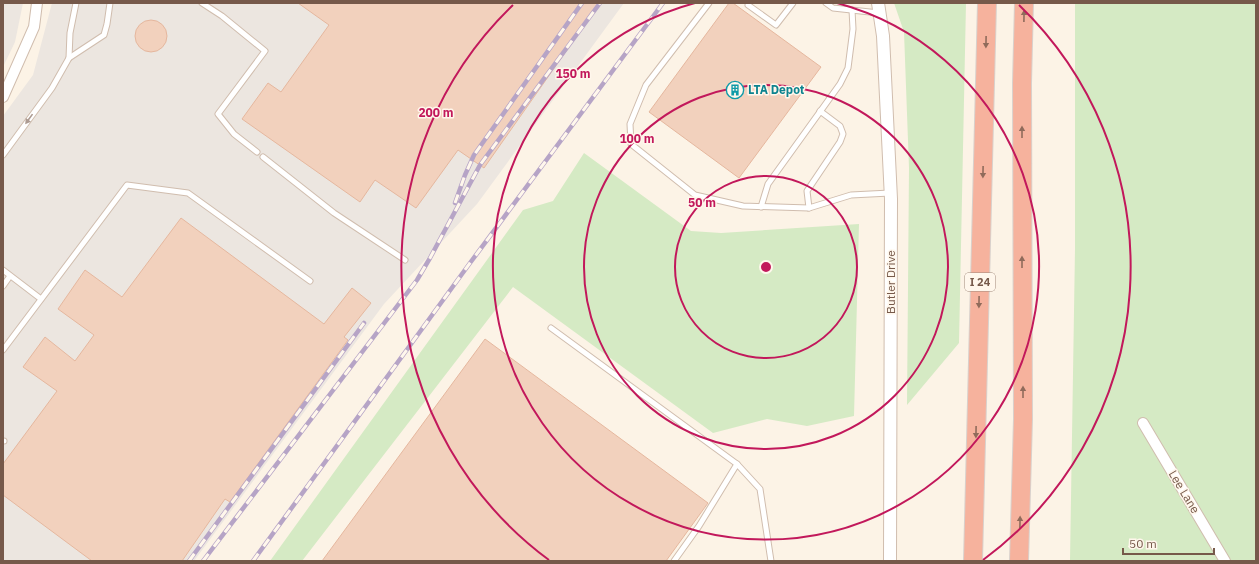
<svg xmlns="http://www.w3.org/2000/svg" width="1259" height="564" viewBox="0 0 1259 564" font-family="'IBM Plex Sans',sans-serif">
<rect width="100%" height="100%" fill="#fcf3e6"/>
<g fill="#ece6e0">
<path d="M3 3H23L15 42 3 67Z"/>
<path d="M52 3H624L477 204 384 304 194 561H3V116L33 75Z"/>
</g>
<g fill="#d5eac4">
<path d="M894 3H966L959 343 907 405 909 168 904 32Z"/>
<path d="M1075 3H1256V561H1070L1075 249Z"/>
<path d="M584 153 691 231 721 233 859 224 854 416 807 426 767 419 713 433 513 287 302 561H270L523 210 553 201Z"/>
</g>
<g fill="#f2d1bd" stroke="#e5b79e">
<path d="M298 3H600L484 168 458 150 416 208 375 180 360 202 242 119 268 83 281 92 329 25Z"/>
<path d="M729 3H733L821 67 739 178 649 112Z"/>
<circle cx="151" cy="36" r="16"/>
<path d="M181 218 324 324 352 288 371 303 344 337 348 340 230 502 225 499 182 561H92L3 495V464L57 391 23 367 45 337 75 361 94 335 58 309 85 270 122 297Z"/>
<path d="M485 339 708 503 666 561H322Z"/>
</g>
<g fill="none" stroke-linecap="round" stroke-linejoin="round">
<defs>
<g id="service">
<path d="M202 3 222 16 265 51 218 114 234 134 257 152"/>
<path d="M709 3 646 85 630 124 631 144 695 195 743 206 809 208 851 195 890 193"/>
<path d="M749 3 748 5 776 25 793 3"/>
<path d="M826 3 833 8 879 13"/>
<path d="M69 58 70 33 76 3"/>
<path d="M3 155 52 88 69 58 104 35 107 24 110 3"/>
<path d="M263 157 334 213 405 260"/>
<path d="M761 207 768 184 840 84 848 68 853 29 852 10"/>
<path d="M809 208 807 191 840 142 843 134 840 126 820 111"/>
<path d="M3 270 41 299"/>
<path d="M3 286 10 276"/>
<path d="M551 328 737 464"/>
<path d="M3 350 127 185 188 193 310 281"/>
<path d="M3 441H4"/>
<path d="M674 561 699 526 737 464 760 489 771 561"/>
</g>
<g id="minor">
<path d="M3 97 34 27 37 3"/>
<path d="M1143 423 1225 561"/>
</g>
<path id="tertiary" d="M878 3 883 36 891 199 890 561"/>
<g id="motorway">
<path d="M973 561 987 3"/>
<path d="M1019 561 1023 419 1022 83 1024 3"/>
</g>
</defs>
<use href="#service" stroke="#d0bdae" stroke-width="7"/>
<use href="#minor" stroke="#d0bdae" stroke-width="12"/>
<use href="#tertiary" stroke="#d0bdae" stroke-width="14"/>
<use href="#motorway" stroke="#d9d1cc" stroke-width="20"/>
<use href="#service" stroke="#fff" stroke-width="5"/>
<use href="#minor" stroke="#fff" stroke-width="10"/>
<use href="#tertiary" stroke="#fff" stroke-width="12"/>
<use href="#motorway" stroke="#f6b29d" stroke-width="18"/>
<defs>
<g id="rail">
<path d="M455 203 465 175 474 155 582 3"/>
<path d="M189 561 364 323"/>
<path d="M203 561 417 280 430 258 480 165 600 3"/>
<path d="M253 561 470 263 663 3"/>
</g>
</defs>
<use href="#rail" stroke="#b6a4c6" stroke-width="4.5"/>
<use href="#rail" stroke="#fff7ec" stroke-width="3" stroke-dasharray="9" stroke-linecap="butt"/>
</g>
<defs><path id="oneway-solid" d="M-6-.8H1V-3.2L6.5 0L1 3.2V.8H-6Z"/></defs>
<g fill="#906b5b">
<use href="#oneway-solid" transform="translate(1024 16) rotate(-89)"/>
<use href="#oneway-solid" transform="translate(986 42) rotate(91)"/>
<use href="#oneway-solid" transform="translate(1022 132) rotate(-90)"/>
<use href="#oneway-solid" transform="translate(983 172) rotate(91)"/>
<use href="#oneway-solid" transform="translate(1022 262) rotate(-90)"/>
<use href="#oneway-solid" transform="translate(979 302) rotate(91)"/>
<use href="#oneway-solid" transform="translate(1023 392) rotate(-90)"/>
<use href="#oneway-solid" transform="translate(976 432) rotate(91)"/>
<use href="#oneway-solid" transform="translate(1020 522) rotate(-89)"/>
</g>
<use fill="#ad9b92" href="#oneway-solid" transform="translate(29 119) rotate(126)"/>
<g fill="none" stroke="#c2185b" stroke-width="2">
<circle cx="766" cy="267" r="91"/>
<circle cx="766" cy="267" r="182"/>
<path d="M837 3A273 273 0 1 1 695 3"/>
<path d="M549 560A364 364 0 0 1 513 5M1019 5A364 364 0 0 1 983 560"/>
</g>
<defs>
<symbol id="building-ring" viewBox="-11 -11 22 22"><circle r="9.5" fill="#fff7ec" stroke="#0f9aa8" stroke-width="1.5"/><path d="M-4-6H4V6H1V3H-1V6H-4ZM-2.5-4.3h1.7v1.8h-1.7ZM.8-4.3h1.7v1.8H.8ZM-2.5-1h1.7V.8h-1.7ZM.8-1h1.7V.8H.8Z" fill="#0f9aa8"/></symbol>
</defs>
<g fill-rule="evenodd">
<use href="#building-ring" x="725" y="80" width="20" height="20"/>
</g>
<g text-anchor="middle" stroke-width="3" stroke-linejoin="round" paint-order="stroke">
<rect fill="#fff7ec" stroke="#9f887b" stroke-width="1" x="965" y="273" width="30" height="18" rx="3"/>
<g font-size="11" font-weight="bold" fill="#76594a">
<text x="980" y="286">I 24</text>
</g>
<g font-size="12" font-weight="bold" fill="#0d838f" stroke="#fff7ec" text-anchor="start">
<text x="748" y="94">LTA Depot</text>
</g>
<g font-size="12" fill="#76594a" stroke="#fff7ec">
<text transform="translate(891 282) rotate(-90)" y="4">Butler Drive</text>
<text transform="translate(1184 492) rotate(59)" y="4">Lee Lane</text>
</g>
</g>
<circle cx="766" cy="267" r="6" fill="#c2185b" stroke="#fff7ec" stroke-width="2"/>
<g font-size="12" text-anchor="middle" font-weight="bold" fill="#c2185b" stroke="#fff7ec" stroke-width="3" stroke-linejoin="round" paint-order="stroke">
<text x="573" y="78">150 m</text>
<text x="436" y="117">200 m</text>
<text x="637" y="143">100 m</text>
<text x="702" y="207">50 m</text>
</g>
<rect width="1259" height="564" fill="none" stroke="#76594a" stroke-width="8"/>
<path d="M1123 548v6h91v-6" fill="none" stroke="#76594a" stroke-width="2"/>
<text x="1129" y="548" font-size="12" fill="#76594a" stroke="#fff7ec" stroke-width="3" paint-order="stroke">50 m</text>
</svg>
